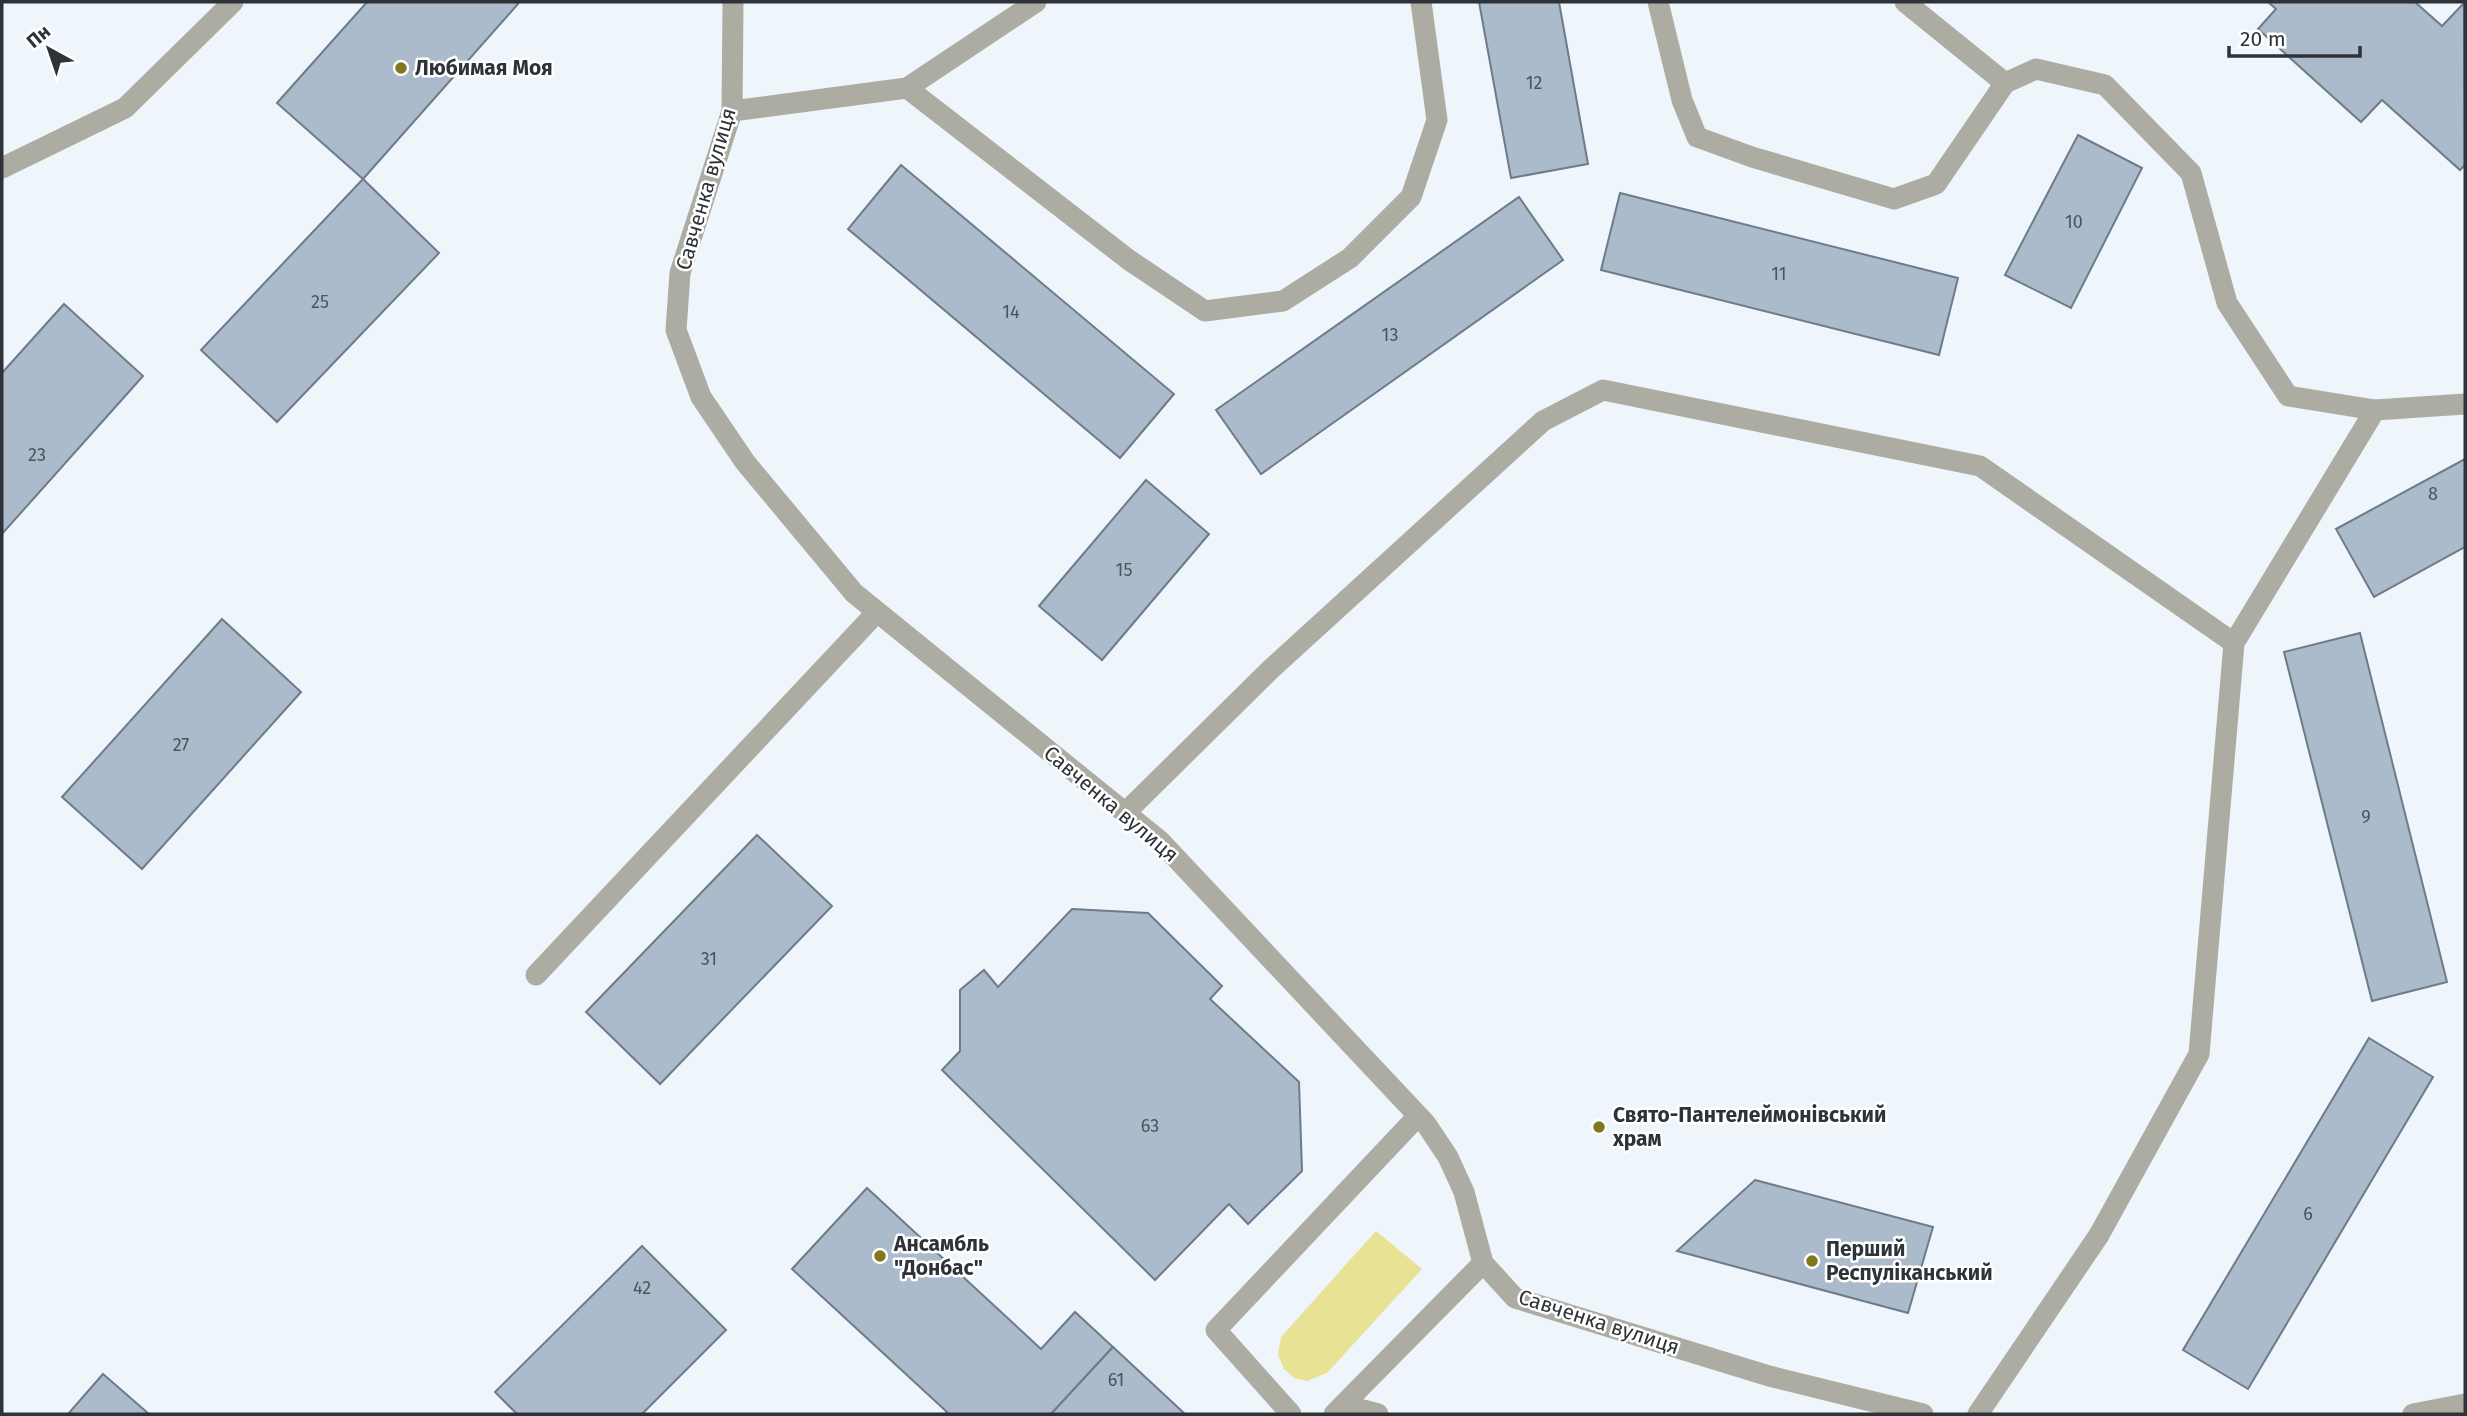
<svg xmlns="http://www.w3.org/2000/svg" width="2467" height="1416" viewBox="0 0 2467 1416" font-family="'Fira Sans',sans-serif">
<rect width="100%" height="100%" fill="#eef5fb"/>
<path fill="#e8e295" d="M1376 1231 1422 1269 1327 1373 1307 1381 1294 1378 1284 1369 1278 1355 1281 1337Z"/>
<g fill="#abbbcb" stroke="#6d7b8a" stroke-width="2">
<path d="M367 2H515L518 4 363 179 277 103Z"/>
<path d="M1479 2H1559L1588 164 1511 178Z"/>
<path d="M2268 2H2415L2442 26 2464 3 2465 165 2460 170 2382 100 2361 122 2258 29 2276 9Z"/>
<path d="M2078 135 2142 168 2071 308 2005 275Z"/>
<path d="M901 165 1174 394 1120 458 848 229Z"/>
<path d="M363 179 439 253 277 422 201 350Z"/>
<path d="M1620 193 1958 278 1939 355 1601 270Z"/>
<path d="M1519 197 1563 260 1261 474 1216 410Z"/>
<path d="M64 304 143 376 2 534V373Z"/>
<path d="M2465 459V547L2374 597 2336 529Z"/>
<path d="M1146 480 1209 534 1102 660 1039 606Z"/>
<path d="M222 619 301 692 142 869 62 797Z"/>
<path d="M2360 633 2447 982 2372 1001 2284 652Z"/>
<path d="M757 835 832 906 660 1084 586 1012Z"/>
<path d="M1072 909 1148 913 1222 986 1210 999 1299 1082 1302 1171 1248 1224 1229 1204 1155 1280 942 1070 960 1051V990L984 970 998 987Z"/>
<path d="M2369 1038 2433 1077 2248 1389 2183 1350Z"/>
<path d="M1755 1180 1933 1227 1908 1313 1677 1251Z"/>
<path d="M867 1188 1041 1349 1075 1312 1113 1347 1051 1414H945L947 1412 792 1269Z"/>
<path d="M642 1246 726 1330 642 1414H517L495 1392Z"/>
<path d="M1113 1347 1185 1414H1051Z"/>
<path d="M103 1374 149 1414H68Z"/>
</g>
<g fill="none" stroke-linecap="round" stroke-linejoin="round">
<g stroke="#acaca3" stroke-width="21">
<path d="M733 2 732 111 680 273 676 330 701 397 745 462 854 593 1160 841 1426 1124 1448 1157 1464 1192 1483 1263 1515 1298 1769 1376 1923 1414"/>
<path d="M1658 2 1682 100 1697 137 1752 157 1894 199 1936 184 2005 83 2036 69 2105 85 2191 173 2227 303 2288 396 2375 410"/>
<path d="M1905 2 2005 83"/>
<path d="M907 88 1129 260 1205 311 1283 301 1350 258 1411 197 1437 120 1421 2"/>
<path d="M732 111 907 88 1036 2"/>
<path d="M2 168 125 108 233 2"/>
<path d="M2234 643 2375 410 2465 404"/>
<path d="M1125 813 1271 669 1543 421 1603 390 1980 466 2234 643 2199 1054 2099 1235 1978 1414"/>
<path d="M536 975 877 612"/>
<path d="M1344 1405 1378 1414"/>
<path d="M1291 1414 1216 1330 1418 1116"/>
<path d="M1334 1414 1483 1263"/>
<path d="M2413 1414 2465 1404"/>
</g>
</g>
<g fill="#80781d" stroke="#fff" stroke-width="2.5">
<circle cx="401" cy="68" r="7"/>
<circle cx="1599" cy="1127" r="7"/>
<circle cx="880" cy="1256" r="7"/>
<circle cx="1812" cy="1261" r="7"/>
</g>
<g text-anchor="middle" stroke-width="5" stroke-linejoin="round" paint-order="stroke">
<g font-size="18" fill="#4c555e">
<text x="1534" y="89">12</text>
<text x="2074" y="228">10</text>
<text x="1779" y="280">11</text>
<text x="320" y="308">25</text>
<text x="1011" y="318">14</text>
<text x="1390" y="341">13</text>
<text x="37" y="461">23</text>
<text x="2433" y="500">8</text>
<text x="1124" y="576">15</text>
<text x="181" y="751">27</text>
<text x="2366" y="823">9</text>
<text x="709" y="965">31</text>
<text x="1150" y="1132">63</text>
<text x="2308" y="1220">6</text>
<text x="642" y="1294">42</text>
<text x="1116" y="1386">61</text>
</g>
<g font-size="21" font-weight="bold" fill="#2d3339" stroke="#fff" text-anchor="start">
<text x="415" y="75">Любимая Моя</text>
<text x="1613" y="1122">Свято-Пантелеймонівський<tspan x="1613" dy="24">храм</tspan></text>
<text x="894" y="1251">Ансамбль<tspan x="894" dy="24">"Донбас"</tspan></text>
<text x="1826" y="1256">Перший<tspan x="1826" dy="24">Респуліканський</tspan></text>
</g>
<g font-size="21" fill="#2d3339" stroke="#fff">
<text transform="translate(706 189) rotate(-74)" y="7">Савченка вулиця</text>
<text transform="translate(1111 804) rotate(40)" y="7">Савченка вулиця</text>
<text transform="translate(1599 1322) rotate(18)" y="7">Савченка вулиця</text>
</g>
</g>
<rect width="2467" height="1416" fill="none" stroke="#2d3339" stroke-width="7"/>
<g transform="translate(49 49) rotate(320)" stroke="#ffffff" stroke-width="5" paint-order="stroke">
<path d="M0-5L12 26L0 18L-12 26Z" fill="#2d3339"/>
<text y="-10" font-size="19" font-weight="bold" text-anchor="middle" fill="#2d3339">Пн</text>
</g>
<path d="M2229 46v10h131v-10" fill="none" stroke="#2d3339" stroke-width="3.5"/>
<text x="2240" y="46" font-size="21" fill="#2d3339" stroke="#ffffff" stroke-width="5" paint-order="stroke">20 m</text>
</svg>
